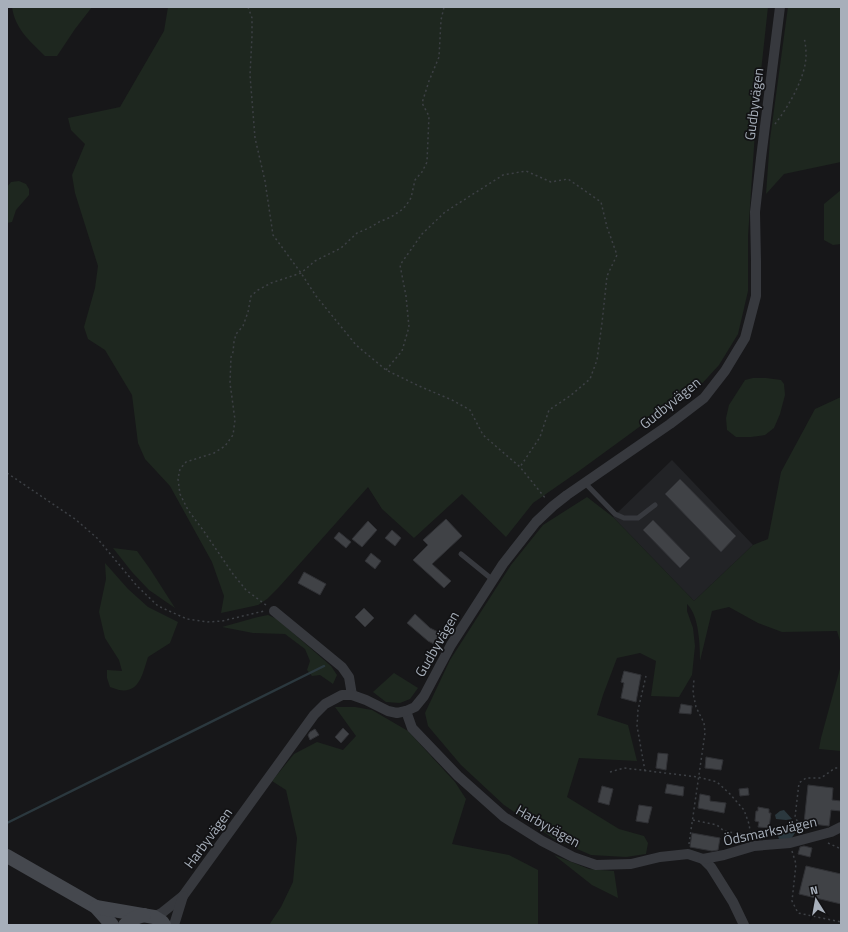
<svg xmlns="http://www.w3.org/2000/svg" width="848" height="932" viewBox="0 0 848 932" font-family="'Titillium Web',sans-serif">
<rect width="100%" height="100%" fill="#171719"/>
<path fill="#222326" d="M672 460 753 545 694 601 613 517Z"/>
<g fill="#1e271f">
<path d="M12 7H92L75 29 57 56H45C30 41 15 29 12 7Z"/>
<path d="M168 7H768L756 117 748 236V291L738 334 719 365 697 389 642 425 579 471 533 503 506 537 462 494 414 538 382 509 368 487 279 587 267 599 258 605 221 613 224 596 212 562 170 486 145 459 138 443 132 395 105 350 88 339 84 327 95 288 98 266 75 193 72 175 85 144 71 130 68 118 120 107 164 31Z"/>
<path d="M788 7H841V162L784 174 766 194 770 139Z"/>
<path d="M19 181 26 184 29 189V195L16 210 12 222 7 223V187L11 182Z"/>
<path d="M841 190V244L833 245 824 240V204Z"/>
<path d="M753 378H766L781 380 784 384 785 395 780 414 774 428 765 435 751 437H736L727 430 726 418 729 405 745 380Z"/>
<path d="M841 397V644L837 631 782 632 758 623 729 607 712 611 700 661C700 645 699 615 687 604V611L693 628 695 646 692 675 679 697 651 696 656 661 640 653 617 658 603 695 597 715 628 725 637 761 579 758 567 797 619 829 644 836 648 843 646 854 626 857 591 855 554 839 504 805 461 765 428 726 425 713 450 660 511 565 543 525 587 497 613 517 694 601 753 545 768 539 781 472 815 409Z"/>
<path d="M113 548 137 551 150 569 175 608 149 590 132 572Z"/>
<path d="M105 563 128 589 148 607 178 622 170 643 148 657C143 672 140 694 119 690 116 689 113 688 110 687L107 678V670L122 671 119 660 105 638 99 612 106 579Z"/>
<path d="M268 615 277 619 331 666 337 675 333 684 320 675 312 676 307 670 310 661 305 649 285 634 253 633 222 627 258 617Z"/>
<path d="M841 665V751L819 749 821 738Z"/>
<path d="M394 673 418 688 410 699 400 703 386 702 373 692Z"/>
<path d="M335 707H355L372 710 408 731 455 782 466 799 452 844 509 855 538 870V925H269L281 907 293 882 297 838 286 790 272 781 294 754 317 742 343 750 356 736Z"/>
<path d="M554 855 589 869 614 871 618 898 592 885Z"/>
</g>
<g fill="#2b383e">
<path d="M784 810 792 819 786 820 776 819 775 815 780 811Z"/>
<path d="M780 826 795 829V833L791 839H779L776 830Z"/>
</g>
<g fill="none" stroke-linecap="round" stroke-linejoin="round">
<path stroke="#2b383e" stroke-width="2.5" d="M7 823 324 666"/>
</g>
<g fill="#404246" stroke="#303135">
<path d="M680 479 736 536 721 552 665 494Z"/>
<path d="M446 519 462 536 432 564 451 581 444 588 413 560 428 545 423 540Z"/>
<path d="M653 520 690 558 680 568 643 530Z"/>
<path d="M368 521 377 530 362 547 352 539Z"/>
<path d="M392 530 401 538 395 546 385 538Z"/>
<path d="M339 532 351 542 346 548 334 538Z"/>
<path d="M371 553 381 561 375 569 365 561Z"/>
<path d="M304 572 326 584 320 595 298 583Z"/>
<path d="M364 608 374 618 365 627 355 617Z"/>
<path d="M415 614 430 628 440 633 434 644 428 641 407 623Z"/>
<path d="M624 671 641 675 636 702 621 698 624 683 621 682Z"/>
<path d="M681 704 692 706 691 714 679 713Z"/>
<path d="M343 728 349 734 341 743 335 737Z"/>
<path d="M315 729 319 735 310 740 308 735 310 732Z"/>
<path d="M658 753 668 754 666 770 656 768Z"/>
<path d="M706 757 723 760 721 770 705 768Z"/>
<path d="M667 784 684 787 683 796 665 793Z"/>
<path d="M808 785 833 788 832 800 841 801V811L831 810 829 826 804 823Z"/>
<path d="M602 786 613 789 609 805 598 802Z"/>
<path d="M748 788 749 795 740 796 739 789Z"/>
<path d="M700 794 710 796V801L726 803 724 813 698 808Z"/>
<path d="M639 805 652 807 648 823 636 821Z"/>
<path d="M758 807 769 809V813H771L769 828 758 827 759 822 755 821 756 811H758Z"/>
<path d="M692 833 720 838 718 850 712 851 690 847Z"/>
<path d="M804 846 812 848 810 857 798 854 800 847Z"/>
<path d="M806 866 841 874V904L799 894Z"/>
</g>
<g fill="none" stroke-linecap="round" stroke-linejoin="round">
<g stroke="#3d4045" stroke-width="1.5" stroke-dasharray="2 3" stroke-linecap="butt">
<path d="M248 7 252 18V36L250 75 255 138 265 181 273 235 301 273 316 296 356 345 386 370 419 386 452 400 470 410 483 435 520 467 546 499"/>
<path d="M775 124C789 106 807 75 806 53 806 47 805 42 804 37"/>
<path d="M386 370 402 351 409 327 406 296 400 265 422 234 445 212 503 175 526 171 551 182 568 179 601 202 607 227 617 255 607 276 602 323 597 360 590 379 570 396 549 410 540 437 520 467"/>
<path d="M7 473 75 519 97 538 137 586 158 606 187 619 207 622 222 621 264 611"/>
<path d="M266 605 246 590 233 574 203 530 188 510 180 494 178 479 180 469 186 462 214 453 225 446 233 435 235 420 230 383 231 357 233 352 234 342 236 334 243 326 248 312 251 296 258 290 271 283 301 273 315 261 341 248 357 233 369 228 379 222 391 217 403 209 407 204 411 198 415 180 422 172 427 162 429 116 422 103 429 81 439 57 441 20 444 7"/>
<path d="M645 771 637 726 638 710 646 676"/>
<path d="M610 772 624 768 698 777 717 782 730 794 744 810 749 824 751 837"/>
<path d="M693 820 717 825 724 831 751 836"/>
<path d="M802 830 795 817 799 783 806 778H821L835 768H841"/>
<path d="M725 832 727 840V845"/>
<path d="M828 843 841 849"/>
<path d="M689 844 705 733 704 723 696 707 693 693 694 679"/>
<path d="M792 851 796 864 792 901 798 913 841 922"/>
</g>
<g stroke="#37393e" stroke-width="5">
<path d="M585 483 615 514 624 518H638L655 505"/>
<path d="M461 554 493 580"/>
</g>
<g stroke="#37393e" stroke-width="10">
<path d="M274 611 342 667 349 677 352 695"/>
<path d="M406 711 412 728 458 776 504 817 542 841 573 857 596 865 631 864 660 857 688 854 703 859 711 867 718 878 733 902 744 925"/>
<path d="M703 859 724 855 754 846 790 843 831 832 841 827"/>
<path d="M154 917 163 912 183 896 314 715 325 704 342 695H352L366 700 388 711 397 713 406 711 415 707 424 696 451 645 503 564 536 522 553 506 567 495 670 424 704 398 725 371 745 338 756 296V261L755 212 761 158 780 7"/>
<path d="M174 925 183 896"/>
</g>
<g stroke="#45484e" stroke-width="14">
<path d="M7 856 96 907 112 925"/>
<path d="M96 907 154 917 162 922 164 925"/>
<path d="M125 925C130 919 137 917 144 915"/>
</g>
</g>
<g text-anchor="middle" stroke-width="3.5" stroke-linejoin="round" paint-order="stroke">
<g font-size="14" fill="#a7afba" stroke="#121214">
<text transform="translate(754 104) rotate(-83)" y="5">Gudbyvägen</text>
<text transform="translate(670 403) rotate(-39)" y="5">Gudbyvägen</text>
<text transform="translate(437 644) rotate(-60)" y="5">Gudbyvägen</text>
<text transform="translate(548 826) rotate(29)" y="5">Harbyvägen</text>
<text transform="translate(770 831) rotate(-12)" y="5">Ödsmarksvägen</text>
<text transform="translate(208 838) rotate(-54)" y="5">Harbyvägen</text>
</g>
</g>
<rect width="848" height="932" fill="none" stroke="#a7afba" stroke-width="16"/>
<g transform="translate(816 900) rotate(349)" stroke="#121214" stroke-width="3" paint-order="stroke">
<path d="M0-3L7 15L0 10L-7 15Z" fill="#a7afba"/>
<text y="-6" font-size="11" font-weight="bold" text-anchor="middle" fill="#a7afba">N</text>
</g>
</svg>
